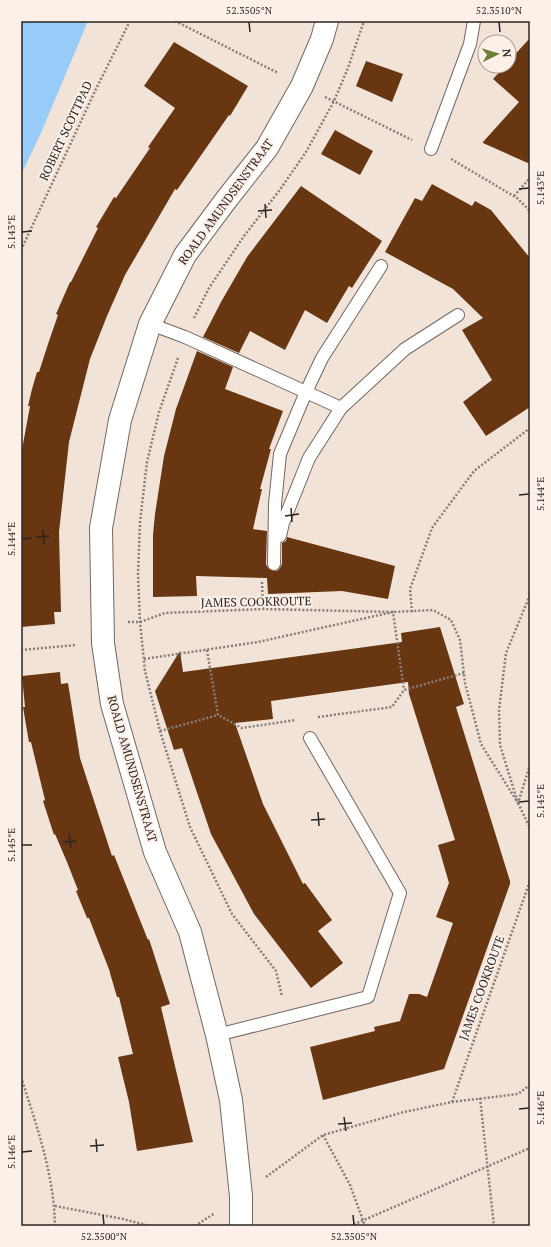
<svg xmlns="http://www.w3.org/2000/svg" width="551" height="1247" viewBox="0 0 551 1247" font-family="'PT Serif',serif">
<rect width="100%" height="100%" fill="#f2e3d9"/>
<path fill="#97ccf9" d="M21 21H88L41 133 21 175Z"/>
<g fill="#683711">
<path d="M530 38V164L483 143V142L519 102 493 79 505 66H509V61Z"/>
<path d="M174 42 248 86 230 116 229 115 177 190 175 189 125 275 107 316 90 359 69 442 59 532 61 612H54L55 624 21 627V455L30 406H28L32 389 37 372H39L48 344 58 315 56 314 70 282H71L98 228 96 227 114 197 116 198 150 148 148 147 175 108 144 86Z"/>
<path d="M366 61 403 74 392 102 356 86Z"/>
<path d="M335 130 373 151 360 175 321 154Z"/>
<path d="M432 184 472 206 475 201 491 210 530 258V407L486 436 463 402 492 380 462 330 483 318 453 289 385 252 415 198 422 201Z"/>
<path d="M301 186 382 241 352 288 349 286 327 323 305 310 285 350 250 331 239 353 203 337 221 302 247 257Z"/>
<path d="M197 351 233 367 225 389 283 411 269 449H271L260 489H262L253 529 267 531 266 564 268 568 273 571H277L280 568 282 564V543L286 541 287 537 395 566 388 599 342 591 268 594 267 578 196 576 197 596 153 597V535L155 514 164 456 176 409Z"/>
<path d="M440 627 464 704 456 707 510 881V884L444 1069 323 1100 310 1047 375 1031 374 1027 400 1021 409 994H419L427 997 453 923 436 917 449 883 438 845 455 840 409 694 408 682 271 701 273 719 235 723 263 804 303 884 305 883 332 920 318 931 343 963 311 988 254 914 211 834 182 748 174 750 155 691 180 651 183 672 402 642 401 633Z"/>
<path d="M60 672 61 684 68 683 80 758 112 856 114 855 148 940 149 939 170 1004 161 1007 193 1142 137 1151 129 1102 118 1057 133 1054 119 997H117L110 973V972L89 918H87L76 891 78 890 67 862 55 834 54 835 43 801 45 800 31 742H29L26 725 23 707H25L22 676Z"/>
</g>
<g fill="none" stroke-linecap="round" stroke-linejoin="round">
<defs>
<g id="lane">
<path d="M431 149 470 44 474 21"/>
<path d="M150 324 185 337 341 408"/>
<path d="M280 536 283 523 309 458 341 408 405 349 458 315"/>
<path d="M274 564 275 504 280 454 306 392 322 358 381 266"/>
<path d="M217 1035 368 997 400 893 310 738"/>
</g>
<path id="street" d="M241 1226V1196L231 1100 217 1035 190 932 155 852 112 704 103 643 101 528 120 420 150 324 185 255 226 200 267 148 302 86 322 39 327 21"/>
</defs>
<use href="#lane" stroke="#74675f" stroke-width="14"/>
<use href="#street" stroke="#74675f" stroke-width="24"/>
<g stroke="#877d77" stroke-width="2.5" stroke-dasharray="2 2" stroke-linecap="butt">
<path d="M175 21 278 73"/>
<path d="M325 97 412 140"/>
<path d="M451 159 517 198 530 211"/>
<path d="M514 196 530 178"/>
<path d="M21 250 96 89 130 21"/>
<path d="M194 318 209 288 244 236 279 191 306 152 334 101 348 68 364 21"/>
<path d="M178 358 159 412 147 462 140 522 138 574 140 622 145 671 160 731 190 827 232 914 276 971 282 996"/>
<path d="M262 582 263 609"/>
<path d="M530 595 506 653 499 710 500 745 518 803 530 828"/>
<path d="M412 612 410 589 432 528 474 471 530 428"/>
<path d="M128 622H140L165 613 263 609 393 612 433 610 451 620 460 640 465 683 481 744 518 803 530 765"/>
<path d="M21 650 76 645"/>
<path d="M207 650 218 715 242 728 296 720"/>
<path d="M144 659 258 642 393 612 404 690"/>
<path d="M318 717 392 707 404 690 464 673"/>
<path d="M160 731 218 715"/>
<path d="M21 1077C37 1127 54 1174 55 1226"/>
<path d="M480 1098 494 1226"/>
<path d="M452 1102 530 881"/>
<path d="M323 1135 350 1185 365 1226"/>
<path d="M266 1177 323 1135 404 1112 452 1102 518 1094 530 1085"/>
<path d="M55 1206 123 1219 150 1226"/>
<path d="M195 1226 215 1213"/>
<path d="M350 1226 530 1148"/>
</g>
<use href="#lane" stroke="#fff" stroke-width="12"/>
<use href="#street" stroke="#fff" stroke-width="22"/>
</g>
<path fill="none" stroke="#2b2522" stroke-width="1.5" d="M249 22 250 32M499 22 500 32M519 189 529 188M265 204 266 218M258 211 272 210M22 232 32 231M519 495 529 494M291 508 292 522M285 516 299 514M43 530 44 544M36 537 50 536M22 539 32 538M519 802 529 801M318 812 319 826M311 820 325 819M69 834 71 848M63 842 77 841M22 845H32M519 1109 529 1108M344 1117 346 1131M338 1124 352 1123M96 1139 97 1152M90 1146 104 1145M22 1152 32 1151M103 1215 104 1225M353 1215 354 1225"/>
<g text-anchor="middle" stroke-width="4" stroke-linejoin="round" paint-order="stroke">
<g font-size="12" fill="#2b2522" stroke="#fdf0e9">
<text transform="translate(66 131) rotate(-65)" y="4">ROBERT SCOTTPAD</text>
<text transform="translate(226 202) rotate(-54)" y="4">ROALD AMUNDSENSTRAAT</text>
<text transform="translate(256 602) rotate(-1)" y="4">JAMES COOKROUTE</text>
<text transform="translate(132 769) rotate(74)" y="4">ROALD AMUNDSENSTRAAT</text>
<text transform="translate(482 988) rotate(-70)" y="4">JAMES COOKROUTE</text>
</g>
</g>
<rect width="551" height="1247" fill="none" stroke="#fdf0e9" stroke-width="44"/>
<g transform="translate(497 54) rotate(85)"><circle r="19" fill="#fdf0e9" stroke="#a99f99"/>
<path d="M0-3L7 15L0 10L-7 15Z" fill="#6b8133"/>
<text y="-6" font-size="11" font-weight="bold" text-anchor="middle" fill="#2b2522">N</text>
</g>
<rect x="22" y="22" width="507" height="1203" fill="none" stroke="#2b2522" stroke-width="1.5"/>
<g font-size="10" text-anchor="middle" fill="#2b2522">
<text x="249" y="14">52.3505°N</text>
<text x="499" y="14">52.3510°N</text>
<text transform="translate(540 188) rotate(-90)" y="4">5.143°E</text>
<text transform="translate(11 232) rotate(-90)" y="4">5.143°E</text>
<text transform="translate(540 494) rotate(-90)" y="4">5.144°E</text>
<text transform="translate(11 539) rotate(-90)" y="4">5.144°E</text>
<text transform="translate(540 801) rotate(-90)" y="4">5.145°E</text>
<text transform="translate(11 845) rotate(-90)" y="4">5.145°E</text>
<text transform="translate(540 1108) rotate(-90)" y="4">5.146°E</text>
<text transform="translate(11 1152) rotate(-90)" y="4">5.146°E</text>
<text x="104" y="1240">52.3500°N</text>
<text x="354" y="1240">52.3505°N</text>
</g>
</svg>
